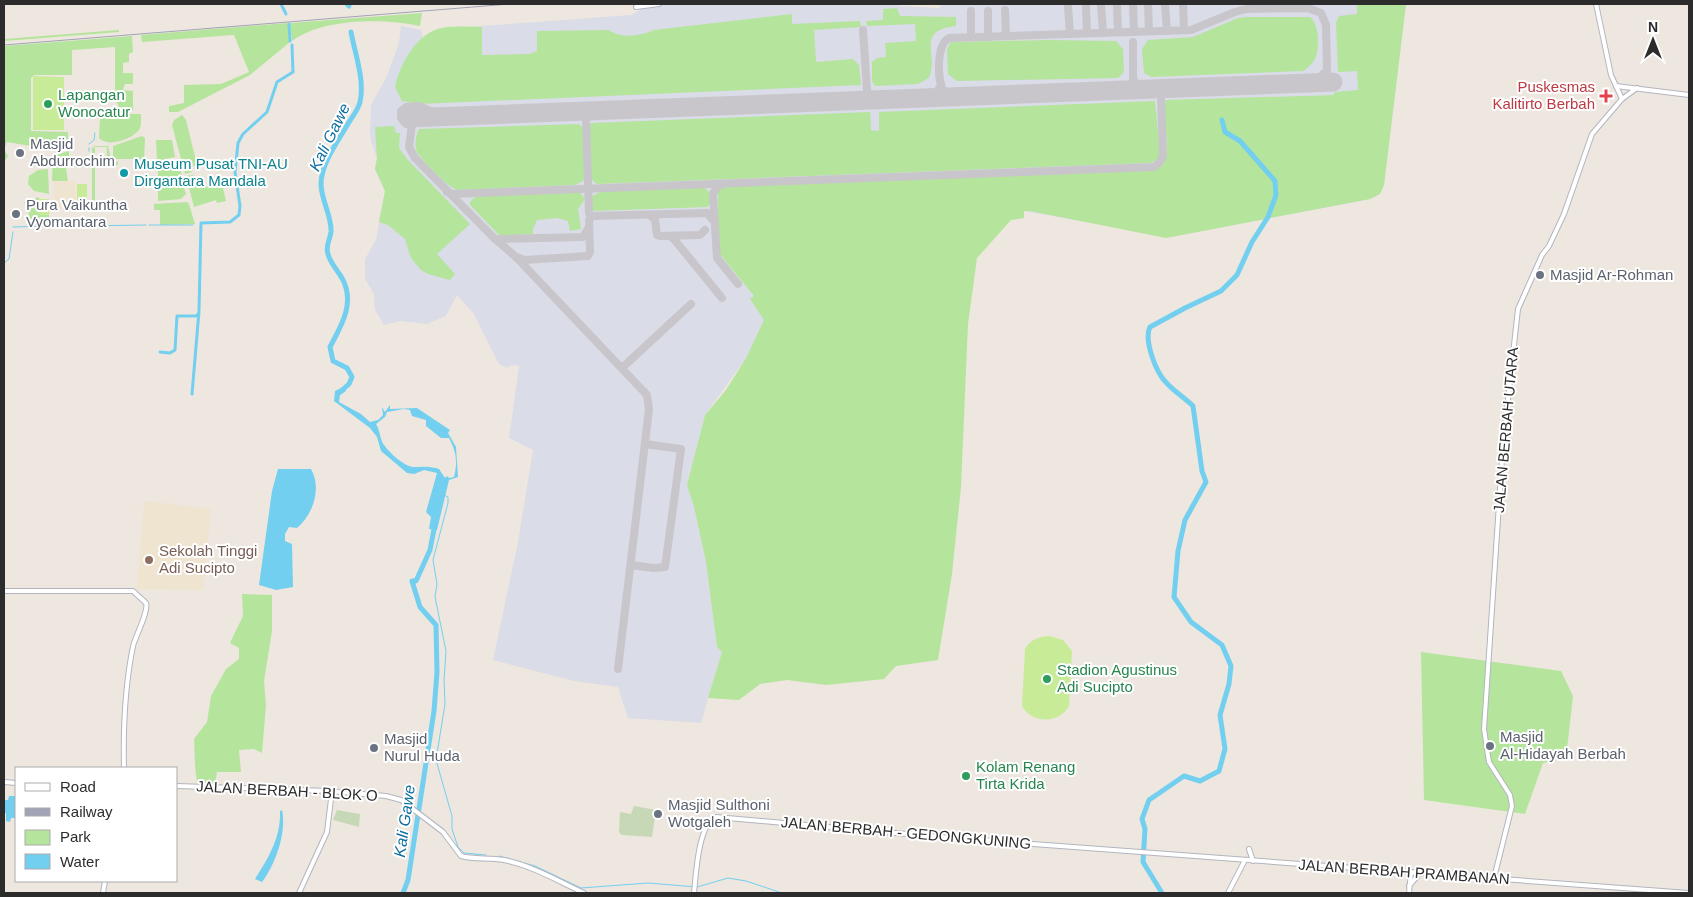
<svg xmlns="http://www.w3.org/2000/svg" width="1693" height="897" viewBox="0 0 1693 897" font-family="Helvetica,sans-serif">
<rect width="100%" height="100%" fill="#eee7df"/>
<g fill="#efe4cf">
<path d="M54 181H75L76 207H54Z"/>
<path d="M144 501 211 509 203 590 137 589Z"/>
</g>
<path fill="#dadce7" d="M670 4H899V6L939 8 941 5 950 4H1406L1384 185 1380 194 1370 199 1171 237 1024 211 718 252 754 296 750 300 765 320 746 358 705 415 687 485 694 507 706 562 717 647 722 652 701 723 628 718 618 687 574 681 493 660 518 542 533 450 509 438 519 366 511 365 507 368 499 364 474 314 457 295 446 316 427 324 400 321 384 325 375 310 374 294 365 279V259L376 240 385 191 375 169 377 158 371 141 370 131 371 105 387 76 399 43 401 26 421 30 423 38 433 31 441 29 631 15 642 9Z"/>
<g fill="#b5e49c">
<path d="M1357 4H1406L1384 185 1380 194 1370 199 1166 238 1030 211H1024V218L1011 220 977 258 968 324 961 487 952 574 938 660 896 666 884 679 826 685 787 680 760 684 739 700 708 698 722 652 717 647 706 562 694 507 687 485 705 415 726 390 746 358 764 320 750 299 754 296 718 252V189L725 186 1152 170C1180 158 1159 122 1166 100L1334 95V92L1358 90 1357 71 1338 72 1336 23 1339 16 1357 14Z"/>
<path d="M897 8 900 16 956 17V26C914 31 940 54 929 78L918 84 875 86 872 81V62L877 58 886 57 885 43 916 41 915 24 867 26 866 21 883 20V9Z"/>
<path d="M422 13 420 26C384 18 322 18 292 41L290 23Z"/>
<path d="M792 14V24L860 21 861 27 814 30 816 62 853 59 859 65 861 85 419 104 402 101 395 87C399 67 414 38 435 30 448 25 467 27 482 27V55L530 54 537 51V31L609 30C620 39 641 36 654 30Z"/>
<path d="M1247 17H1310C1319 23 1320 49 1315 59 1313 63 1308 67 1304 71L1151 77 1144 73 1142 49 1148 40 1193 37 1238 18Z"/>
<path d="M288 23 290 42 250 75 178 112H169V106L184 103V85L221 84 249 72 234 35 142 42 141 35Z"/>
<path d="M119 30V32L4 41V39Z"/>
<path d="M132 36 133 52 129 54V62L123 63V73H133V84H125L123 90 133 91V110H130V114H141C141 119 142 125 139 130 132 139 108 148 99 138L100 117 112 114 119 107 115 99V47L72 50V75H34L31 78V131L68 132V147L48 151V149L7 142 4 149 8 156 4 162V46Z"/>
<path d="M1048 40 1116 41 1123 49 1124 72 1118 78 957 81 948 74 947 49 951 42Z"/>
<path d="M1155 101 1160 154 1157 160 1150 163 597 184 591 179 590 174 589 125 591 123 870 112 871 130 879 131V112Z"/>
<path d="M182 115 186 120 197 165 191 167 192 172 185 174 172 125 174 120Z"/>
<path d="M579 124 583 128 585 177 583 181 575 185 457 190C449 188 421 160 417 152 414 146 416 135 419 129Z"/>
<path d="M394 126 396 133H400L399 148 407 159 470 224 437 254 455 274 450 280 428 274 421 270 411 258 405 239 388 225 379 222 385 191 375 169 377 158 375 127Z"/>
<path d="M142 136 145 138 144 159H113V146Z"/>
<path d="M156 140H172L175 157 157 161Z"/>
<path d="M94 146H108L111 160 118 162V165L106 166 107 147H92L95 148V201L92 202V148Z"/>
<path d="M69 151V158L65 162 68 181H52L53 156Z"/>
<path d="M177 160 184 181H158V163Z"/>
<path d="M48 169 49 194 34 191 28 184 29 176 38 170Z"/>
<path d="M193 175 199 188 216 184V187L223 188 226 201 217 203 216 200 194 207 186 176Z"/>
<path d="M158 182H182L186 194 181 199 158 201Z"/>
<path d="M704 187 710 193 711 203 707 207 594 211 591 209V197L602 191Z"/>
<path d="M575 192 580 193 585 199 578 209 581 229 570 231 568 221 557 218 537 220 533 229V234L500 236 470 205V202L476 196Z"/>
<path d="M39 197V215H49V225H29L28 203H22Z"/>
<path d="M187 202 189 204 195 224 160 225V210H154V204Z"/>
<path d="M242 594 272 595V631L264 681 266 705 262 753 254 749 239 750 241 772H217L215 784H198C194 770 195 754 194 739L207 722 211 696 226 669 239 659V648L230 643 243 616Z"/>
<path d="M1421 652 1561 671 1573 696 1566 758 1543 763 1525 814 1424 800Z"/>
</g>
<g fill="#c7d8b6">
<path d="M634 806 656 810 652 837 622 835 619 832 620 812 631 814Z"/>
<path d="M337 810 360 814 359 827 333 820Z"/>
</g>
<g fill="#c8eb98">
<path d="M33 76 64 77V130H33Z"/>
<rect x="77" y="184" width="10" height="19"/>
<rect x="39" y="199" width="10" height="16"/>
<path d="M1049 636 1063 640 1072 651 1069 706C1059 724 1032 724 1022 706L1025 649C1031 639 1038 637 1049 636Z"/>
</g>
<g fill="#73cfef" fill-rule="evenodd">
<path d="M343 387 346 391 340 395 339 402 361 414 370 422 378 420 383 415 382 407 385 412 390 405V409L417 408 450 430 448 433 456 447 458 477 449 480 437 530 429 529 431 517 426 512 437 473 424 470 414 474 407 473 381 451 377 437 370 428 334 401 335 391ZM404 409 410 410 412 416 426 420V426L441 438H449C456 451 458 461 454 477L449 478 447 476 445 478 439 469C427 466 427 467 416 467 405 468 390 453 384 445 380 440 380 430 376 424L385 417 387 412Z"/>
<path d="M278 469H311C322 488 313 515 297 528L289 527 285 534V541L292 544 293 587 276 590 259 585 272 491Z"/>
<path d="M9 796H16V818H11L10 822 6 821V813H4V800H8Z"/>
<path d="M282 810C287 833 275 865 262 882L255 879C269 857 281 837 280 811Z"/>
</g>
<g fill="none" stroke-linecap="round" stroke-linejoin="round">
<g stroke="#73cfef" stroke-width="1">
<path d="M89 144 94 140 95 133"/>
<path d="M89 151V148"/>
<path d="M149 225H193"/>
<path d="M54 226H75"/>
<path d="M80 226 146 225"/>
<path d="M13 227 50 226"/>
<path d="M4 263 9 259 13 232"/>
<path d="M444 495 448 497V503L433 560 437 584 435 597 446 651 444 680 445 704 436 760 452 816V829L458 847 464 853 486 855"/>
<path d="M499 856 535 866 581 888 648 883 697 887 728 878 746 881 782 893"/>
<path d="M808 893H809"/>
</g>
<g stroke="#73cfef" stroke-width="3">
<path d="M281 4 286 14"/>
<path d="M289 24 290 41"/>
<path d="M160 352 170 353 175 350 177 316H196L198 314"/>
<path d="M192 394 199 311 201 223 230 222 239 215 240 206 235 172 238 143 243 134 267 112 277 82 293 72 292 45"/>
</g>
<g stroke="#73cfef" stroke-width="5">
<path d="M347 4 349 6"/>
<path d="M340 392 349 384 352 377 347 368 333 361 330 347C341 326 355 304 343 280 339 272 330 263 328 254 325 246 330 240 331 232 332 216 321 200 321 184 321 163 339 140 349 122 353 116 358 110 360 102 365 80 355 54 351 32"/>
<path d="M403 893 408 880 434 711 437 672 436 625 420 607 412 581H416L430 550 435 524"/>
<path d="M1162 893 1143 862 1145 829 1142 819 1149 800 1184 776 1200 781 1219 771 1225 749 1220 715 1229 684 1231 666 1222 645 1191 622 1174 597 1178 551 1185 520 1206 482 1202 471 1193 406C1184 397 1167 387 1161 376 1154 365 1144 339 1150 327L1185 308 1221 291 1237 275 1252 242 1268 217 1276 195 1275 181 1240 141 1225 132 1222 120"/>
</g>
<g stroke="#c8c6cb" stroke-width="8">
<path d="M1133 4 1134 32"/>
<path d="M1148 4 1149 31"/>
<path d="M1165 4 1167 31"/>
<path d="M1183 4 1184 30"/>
<path d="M1101 5 1103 33"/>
<path d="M1117 5 1118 32"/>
<path d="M1068 6 1070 34"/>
<path d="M1086 6 1087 33"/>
<path d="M1005 10 1006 36"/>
<path d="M971 11V37"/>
<path d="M988 11V37"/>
<path d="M863 30 867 90 870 97 875 100"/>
<path d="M1134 80 1136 85 1143 89"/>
<path d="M1153 89 1158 92 1161 97"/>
<path d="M1127 90 1133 87V42"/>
<path d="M954 97 944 92C937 81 936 45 949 38L1191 30 1235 12 1246 9 1308 8 1321 13 1326 25 1327 70 1316 81 1307 83"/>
<path d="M928 98 936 94 941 85"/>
<path d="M860 100 865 97 867 90"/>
<path d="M578 111 586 119"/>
<path d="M591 111 586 119 589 213 592 216"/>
<path d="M419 117 412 124H406L401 118V111L406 107 420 106 441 116"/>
<path d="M412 124 409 147 415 158 494 238 516 257 647 395 649 409 618 669"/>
<path d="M723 184 716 188 713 194 717 258 738 284"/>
<path d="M447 192 452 194 1154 167 1159 163 1163 156 1161 97 1163 91 1168 88"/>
<path d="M649 215 655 219 657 235 660 236 700 235 705 230"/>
<path d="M669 236 673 238 722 298"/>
<path d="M495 239 583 237 589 227"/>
<path d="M516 257 525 260 588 256 590 252 589 220 592 216 707 213 714 221"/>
<path d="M623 367 691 304"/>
<path d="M631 565 653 568 665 567 681 449 645 444"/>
</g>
<path stroke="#c8c6cb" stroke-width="19" d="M408 118 1333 82"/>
<defs>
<g id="secondary">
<path d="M636 7 659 4"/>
<path d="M1616 86 1689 95"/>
<path d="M1622 99 1637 88"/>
<path d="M4 591H133L146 603C149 611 136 635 133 646 125 686 123 727 124 768"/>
<path d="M4 782 16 783"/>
<path d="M176 786 329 791 386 796 401 800 443 832 461 856C475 860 490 857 504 860 533 866 558 881 584 893"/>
<path d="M1249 849 1253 861"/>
<path d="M1494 878 1512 806 1510 795 1489 762 1484 729 1503 444 1518 309 1542 255 1549 246 1564 214 1592 134 1622 99 1611 75 1596 4"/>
<path d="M1409 886 1420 873"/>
<path d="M103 893 105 881"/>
<path d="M299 893 327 832 332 791"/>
<path d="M694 893C696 875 698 824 716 817L940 837 1689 893"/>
<path d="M1228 893 1245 860"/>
<path d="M1409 893 1411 872"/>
</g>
</defs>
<use href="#secondary" stroke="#b2b5c0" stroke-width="6"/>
<use href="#secondary" stroke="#fff" stroke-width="4"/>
<path stroke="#a1a4b7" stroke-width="1" d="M4 45 510 4"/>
</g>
<path fill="#e0444e" stroke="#fff" stroke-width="2" d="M1603.5 88.5h5v5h5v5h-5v5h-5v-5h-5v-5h5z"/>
<g fill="#2e9e5b" stroke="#fff" stroke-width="2">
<circle cx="48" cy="104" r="5"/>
<circle cx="1047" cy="679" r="5"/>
<circle cx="966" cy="776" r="5"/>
</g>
<g fill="#6b7280" stroke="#fff" stroke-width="2">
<circle cx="20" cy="153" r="5"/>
<circle cx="16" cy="214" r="5"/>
<circle cx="1540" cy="275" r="5"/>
<circle cx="1490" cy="746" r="5"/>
<circle cx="374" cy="748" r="5"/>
<circle cx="658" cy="814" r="5"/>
</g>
<circle fill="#0f9aa8" stroke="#fff" stroke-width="2" cx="124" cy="173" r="5"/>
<circle fill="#8d6e63" stroke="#fff" stroke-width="2" cx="149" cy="560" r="5"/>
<g text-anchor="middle" stroke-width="4" stroke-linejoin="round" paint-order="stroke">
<g font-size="15" fill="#be3a42" stroke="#fff" text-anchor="end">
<text x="1595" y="92">Puskesmas<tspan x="1595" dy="17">Kalitirto Berbah</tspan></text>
</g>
<g font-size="15" fill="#27864d" stroke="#fff" text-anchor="start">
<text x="58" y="100">Lapangan<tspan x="58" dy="17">Wonocatur</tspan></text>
<text x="1057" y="675">Stadion Agustinus<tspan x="1057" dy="17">Adi Sucipto</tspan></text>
<text x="976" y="772">Kolam Renang<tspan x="976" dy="17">Tirta Krida</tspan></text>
</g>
<g font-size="15" fill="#5b616d" stroke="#fff" text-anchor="start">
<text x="30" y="149">Masjid<tspan x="30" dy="17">Abdurrochim</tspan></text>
<text x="26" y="210">Pura Vaikuntha<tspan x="26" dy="17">Vyomantara</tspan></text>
<text x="1550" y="280">Masjid Ar-Rohman</text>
<text x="1500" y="742">Masjid<tspan x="1500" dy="17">Al-Hidayah Berbah</tspan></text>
<text x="384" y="744">Masjid<tspan x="384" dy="17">Nurul Huda</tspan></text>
<text x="668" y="810">Masjid Sulthoni<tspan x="668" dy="17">Wotgaleh</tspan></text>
</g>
<g font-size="15" fill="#0d838f" stroke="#fff" text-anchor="start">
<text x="134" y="169">Museum Pusat TNI-AU<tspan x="134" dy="17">Dirgantara Mandala</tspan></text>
</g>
<g font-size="15" fill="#2c2c2c" stroke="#fff">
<text transform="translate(1506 430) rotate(-85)" y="5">JALAN BERBAH UTARA</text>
<text transform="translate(287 791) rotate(3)" y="5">JALAN BERBAH - BLOK O</text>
<text transform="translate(906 833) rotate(5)" y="5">JALAN BERBAH - GEDONGKUNING</text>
<text transform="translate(1404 872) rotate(4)" y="5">JALAN BERBAH PRAMBANAN</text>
</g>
<g font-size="15" fill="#785e54" stroke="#fff" text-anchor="start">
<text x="159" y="556">Sekolah Tinggi<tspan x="159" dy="17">Adi Sucipto</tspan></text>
</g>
<g font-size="16" font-style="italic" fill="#0d6ea0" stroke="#fff">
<text transform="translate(329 137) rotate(-64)" y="6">Kali Gawe</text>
<text transform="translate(404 821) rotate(-82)" y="6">Kali Gawe</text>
</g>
</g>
<rect width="1693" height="897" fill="none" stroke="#2c2c2c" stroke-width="10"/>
<rect x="15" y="767" width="162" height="115" fill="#ffffff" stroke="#ababab"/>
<rect x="25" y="783" width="25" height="8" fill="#ffffff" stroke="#ababab"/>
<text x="60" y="792" font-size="15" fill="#2c2c2c">Road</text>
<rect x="25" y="808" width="25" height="8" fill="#a1a4b7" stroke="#ababab"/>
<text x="60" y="817" font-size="15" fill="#2c2c2c">Railway</text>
<rect x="25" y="830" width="25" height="15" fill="#b5e49c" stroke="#ababab"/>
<text x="60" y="842" font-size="15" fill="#2c2c2c">Park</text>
<rect x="25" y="854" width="25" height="15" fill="#73cfef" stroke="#ababab"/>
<text x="60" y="867" font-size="15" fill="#2c2c2c">Water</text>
<g transform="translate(1653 40)" stroke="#ffffff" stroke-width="4" paint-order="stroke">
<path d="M0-4L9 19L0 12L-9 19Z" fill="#2c2c2c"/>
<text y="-8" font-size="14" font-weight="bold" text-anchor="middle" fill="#2c2c2c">N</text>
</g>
</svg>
